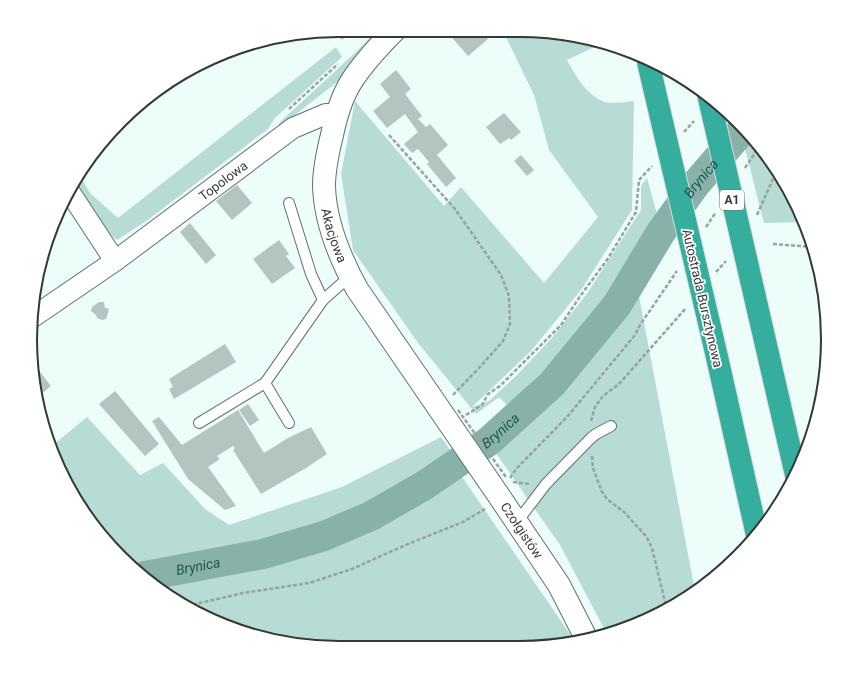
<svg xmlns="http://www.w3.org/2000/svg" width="858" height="678" viewBox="0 0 858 678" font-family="Roboto,sans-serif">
<rect width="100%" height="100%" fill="#edfdfa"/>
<g fill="#b7dcd5">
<path d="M377 30H383L346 75 277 129 280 122 357 51Z"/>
<path d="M503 31H539L603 43 567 60C575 75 588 97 605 102 614 104 625 102 634 101L632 210 581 290 531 351 472 407 489 401 517 375 551 339 586 295 641 210V186L647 178 660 225 610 299 560 361 512 410 499 397 476 414 418 343 353 250 341 174 355 101 444 206 461 187 544 283 598 217 549 150 534 95Z"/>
<path d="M336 47 342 57 275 118 268 129 149 219 117 240 112 236 76 189 79 174 90 193 118 218Z"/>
<path d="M747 131 751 135 786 184 804 222 764 223 742 137Z"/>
<path d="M638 291 695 591 674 606 618 632 607 634 560 545 493 449 537 414 591 355Z"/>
<path d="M87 417 140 475 163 463 205 509 229 525 342 487 441 437 453 454 329 526 264 546 137 570 107 543 72 494 52 446Z"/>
<path d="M458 471 574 640 539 647 279 642 221 625 167 596 154 584 292 555 375 523Z"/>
</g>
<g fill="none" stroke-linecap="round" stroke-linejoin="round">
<path stroke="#88b1a9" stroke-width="30" id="s1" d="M145 576 263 554 324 536 371 516 425 485 489 441 552 384 617 305 661 232 695 185 744 128"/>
</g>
<g fill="#b4c4c0">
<path d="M346 30 349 34 342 40 333 31Z"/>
<path d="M454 30H481L488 39 468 56 449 34Z"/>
<path d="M396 70 411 89 405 94 422 116 418 119 426 127 430 124 448 145 437 155 456 178 446 187 427 164 429 162 418 149 412 153 404 144 418 132 405 114 387 128 373 111 390 97 380 84Z"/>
<path d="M504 113 521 132 511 140 509 138 500 144 486 127Z"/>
<path d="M521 155 534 170 527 176 514 161Z"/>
<path d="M237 185 252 203 232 220 216 201Z"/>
<path d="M58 217 62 222 52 231Z"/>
<path d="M190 223 216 255 206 264 180 232Z"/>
<path d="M279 240 289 254 286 256 295 268 272 284 253 259Z"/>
<path d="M99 302H104L105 308H107L109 310 106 319 102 320 97 318 96 315 91 311 92 307Z"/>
<path d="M225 344 236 362 174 399 169 389 173 387 169 379Z"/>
<path d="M33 363 51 386 38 397Z"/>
<path d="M115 391 159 444 145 456 99 404Z"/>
<path d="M248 404 259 420 250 426 239 410Z"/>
<path d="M238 410 264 453 288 438 311 427 327 454 306 468 261 494 233 450 235 448 233 446 217 456 220 459 208 467 236 506 225 510 188 479 152 421 159 417 182 445Z"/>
</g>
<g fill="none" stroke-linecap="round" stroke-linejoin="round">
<defs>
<g id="service">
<path d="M289 203 311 274 323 300"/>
<path d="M199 423 265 383"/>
<path d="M289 423 265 383 323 300 350 276"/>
<path d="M517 522 546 484 591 438 596 434 611 426"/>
</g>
<g id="minor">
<path d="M69 191 115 261"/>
<path id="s2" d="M33 317 115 261 293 128 326 114 336 115"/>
</g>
<g id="tertiary">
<path id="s3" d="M395 30C380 45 365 61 353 79 342 95 336 116 332 135 328 151 324 169 324 186 325 222 340 258 357 289L499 496 559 585 586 638"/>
</g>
<g id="motorway">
<path d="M757 306 796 475"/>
<path d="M717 357 757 535"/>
</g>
</defs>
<use href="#service" stroke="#62716e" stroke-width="12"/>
<use href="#minor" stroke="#62716e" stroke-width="22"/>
<use href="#tertiary" stroke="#62716e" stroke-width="24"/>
<use href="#motorway" stroke="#dadbdb" stroke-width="24"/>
<g stroke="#98a3a0" stroke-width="2.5" stroke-dasharray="4 2" stroke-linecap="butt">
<path d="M289 109 338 64"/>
<path d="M684 132 694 121"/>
<path d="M389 135 455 209 501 275 509 296 510 324 503 341 479 368 452 396"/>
<path d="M745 168 759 147"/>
<path d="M757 215 777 170"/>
<path d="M706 227 716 212"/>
<path d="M773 244 813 247"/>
<path d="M716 272 726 261"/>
<path d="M466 415 482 405 488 394 500 386 561 325 581 295 607 260 636 212 639 180 652 166"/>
<path d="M591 421 595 407 603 396 619 384 686 308"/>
<path d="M592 456 593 468 602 492 607 499 624 512 646 536 652 548 667 610"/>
<path d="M510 478 516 469 567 417 635 335 640 325 677 271"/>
<path d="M513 482 530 484"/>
<path d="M187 606 243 593 309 583 352 569 408 544 463 522 485 509"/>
</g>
<use href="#service" stroke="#fff" stroke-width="10"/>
<use href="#minor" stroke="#fff" stroke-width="20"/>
<use href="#tertiary" stroke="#fff" stroke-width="22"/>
<use href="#motorway" stroke="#36ae9d" stroke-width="22"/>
<defs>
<g id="motorway-bridge">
<path d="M648 62 717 357"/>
<path d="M708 94 757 306"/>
</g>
</defs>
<use href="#motorway-bridge" stroke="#dadbdb" stroke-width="24" stroke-linecap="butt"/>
<path stroke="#98a3a0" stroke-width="2.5" stroke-dasharray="4 2" stroke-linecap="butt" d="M458 410 506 477"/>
<use href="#motorway-bridge" stroke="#36ae9d" stroke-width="22"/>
</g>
<g text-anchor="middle" stroke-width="3.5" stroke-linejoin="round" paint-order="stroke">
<rect fill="#fff" stroke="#707473" stroke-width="1" x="720" y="190" width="24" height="20" rx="3"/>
<g font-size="12" font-weight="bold" fill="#333937">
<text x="732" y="204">A1</text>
</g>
<g font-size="13" fill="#333937" stroke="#fff">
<text dy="5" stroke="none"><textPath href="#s2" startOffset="234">Topolowa</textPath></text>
<text dy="5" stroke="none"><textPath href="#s3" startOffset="227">Akacjowa</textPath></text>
<text transform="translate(703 298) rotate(77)" y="5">Autostrada Bursztynowa</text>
<text dy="5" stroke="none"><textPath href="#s3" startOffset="578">Czołgistów</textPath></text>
</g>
<g font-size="14" font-style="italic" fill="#1d564d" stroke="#fff">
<text dy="5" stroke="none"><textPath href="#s1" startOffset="714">Brynica</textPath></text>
<text dy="5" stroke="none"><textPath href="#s1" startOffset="390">Brynica</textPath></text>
<text dy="5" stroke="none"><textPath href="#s1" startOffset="54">Brynica</textPath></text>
</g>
</g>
<path d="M0 0H858V678H0ZM339 37H519A302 302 0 0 1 821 339V339A302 302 0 0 1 519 641H339A302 302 0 0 1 37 339V339A302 302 0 0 1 339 37Z" fill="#fff" fill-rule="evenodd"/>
<path fill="none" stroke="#333937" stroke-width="2" d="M339 37H519A302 302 0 0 1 821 339V339A302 302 0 0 1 519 641H339A302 302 0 0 1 37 339V339A302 302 0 0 1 339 37Z"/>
</svg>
